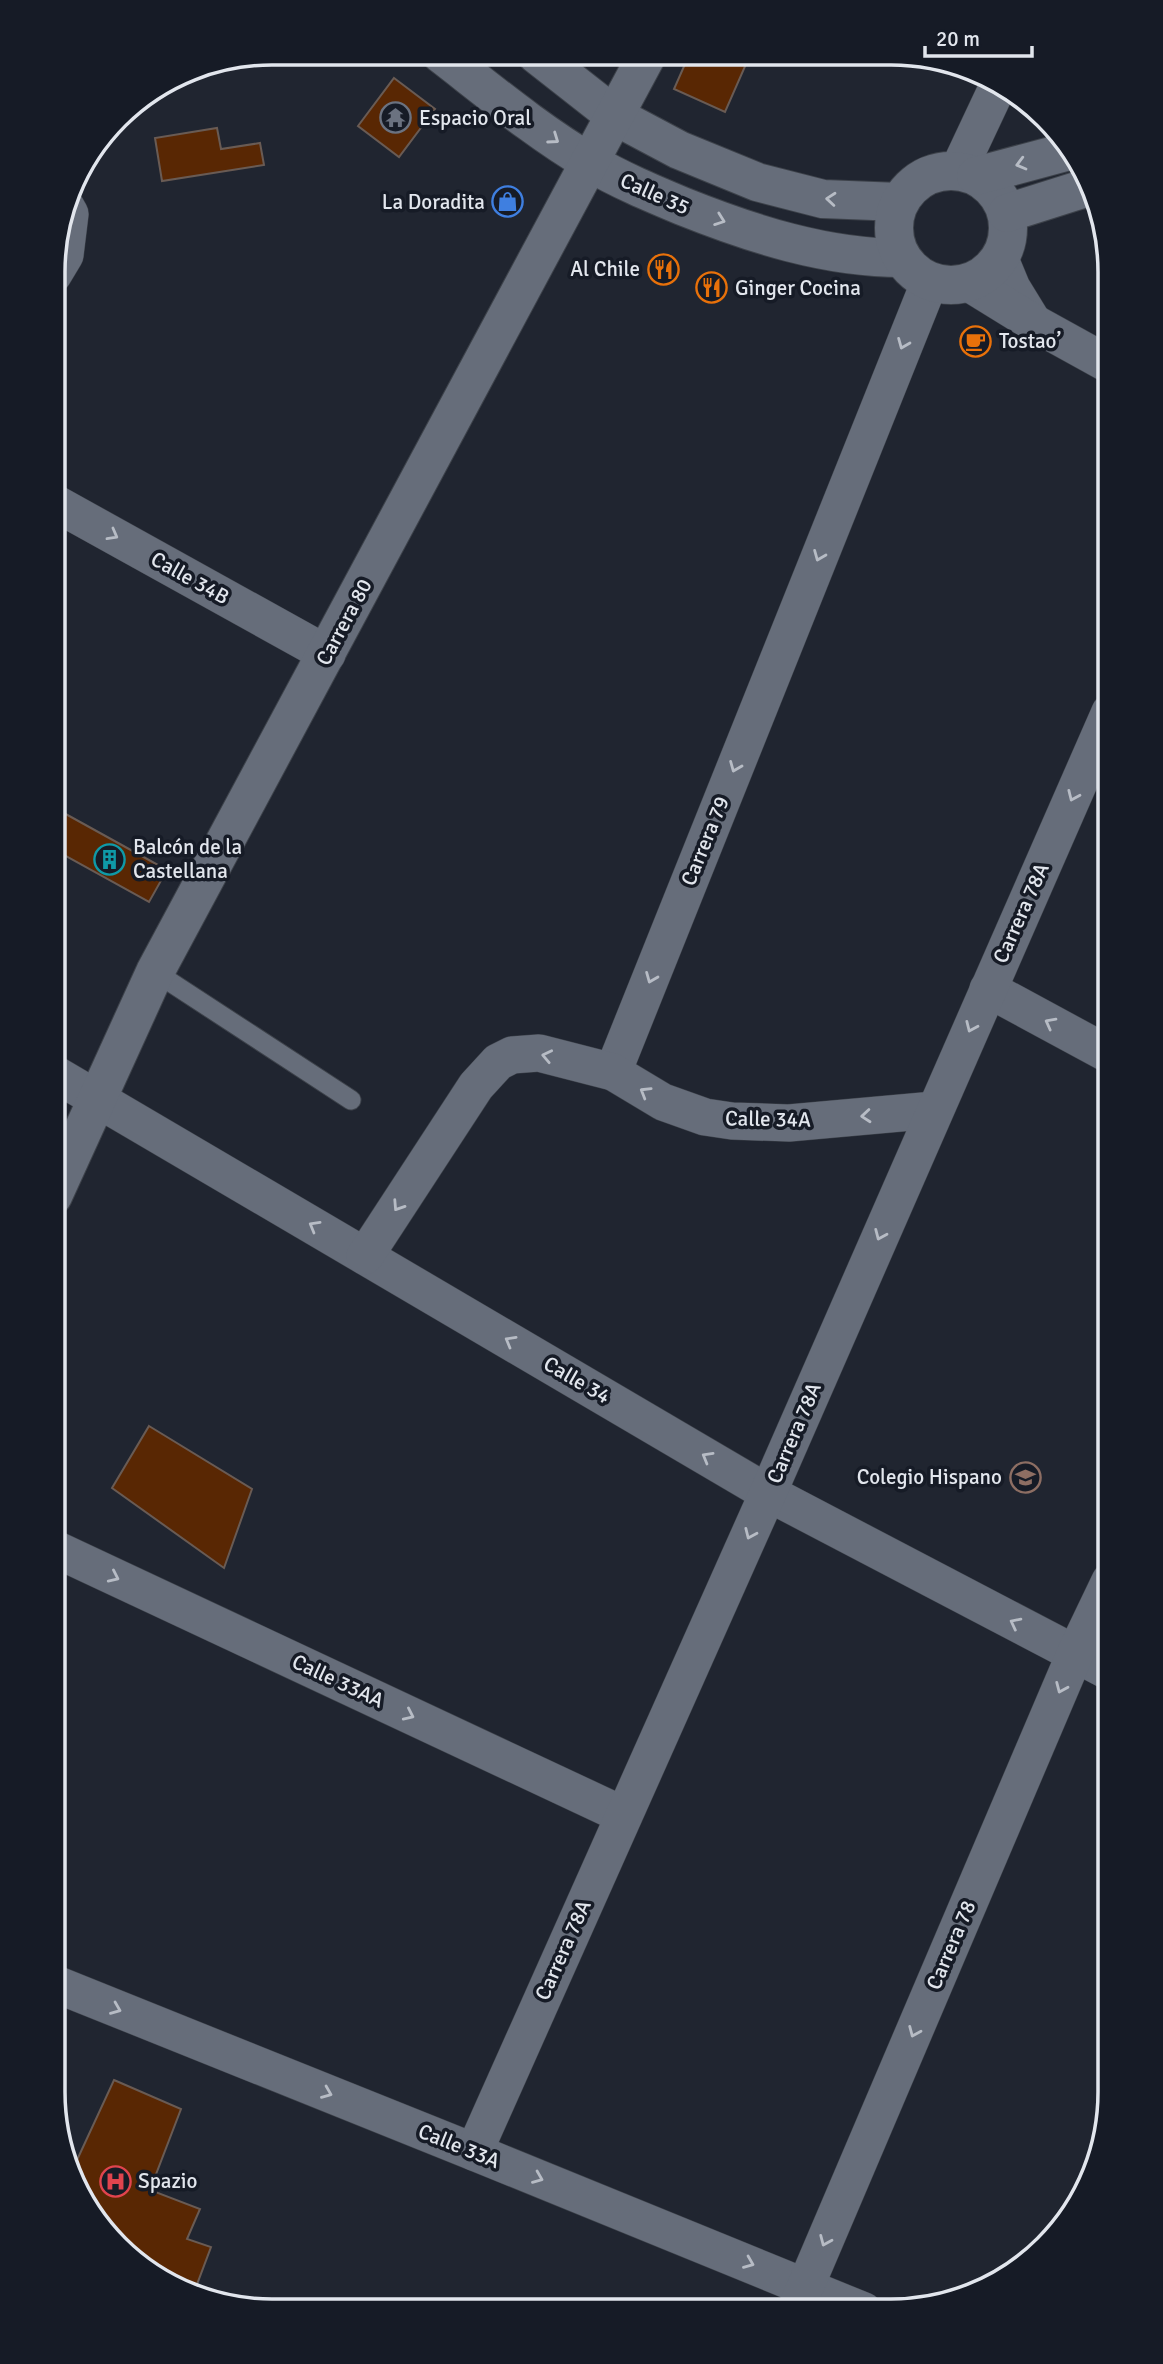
<svg xmlns="http://www.w3.org/2000/svg" width="1163" height="2364" viewBox="0 0 1163 2364" font-family="Signika,sans-serif">
<rect width="100%" height="100%" fill="#202530"/>
<g fill="#592703" stroke="#695b54" stroke-width="2">
<path d="M689 55H750L725 112 674 89Z"/>
<path d="M394 78 435 109 399 157 358 126Z"/>
<path d="M217 128 221 149 260 143 264 165 162 181 155 138Z"/>
<path d="M53 807 167 870 149 902 53 849Z"/>
<path d="M149 1426 252 1489 224 1568 112 1488Z"/>
<path d="M114 2080 181 2109 150 2190 200 2209 187 2239 211 2247 193 2295 175 2289 127 2257 71 2173Z"/>
</g>
<g fill="none" stroke-linecap="round" stroke-linejoin="round">
<defs>
<path id="service" d="M155 972 351 1100"/>
<g id="minor">
<path d="M958 171 997 88"/>
<path d="M1000 259 1012 288 1031 319"/>
<path d="M53 275 65 255 70 214 66 207"/>
<path d="M969 283 1034 323 1110 365"/>
<path d="M53 502 327 654"/>
<path d="M988 989 1110 1055"/>
<path d="M613 1072 930 281"/>
<path d="M53 1073 768 1493 1110 1672"/>
<path d="M365 1256 476 1086 498 1062 512 1055 539 1053 613 1072 663 1102 705 1117 732 1121 789 1123 934 1110"/>
<path d="M53 1548 623 1815"/>
<path d="M53 1983 474 2152 864 2311"/>
<path d="M474 2152 768 1493 1110 712"/>
<path d="M795 2311 1075 1654 1110 1581"/>
</g>
<g id="tertiary">
<path d="M441 54C489 91 538 132 591 163 620 180 651 193 682 206 752 234 826 258 902 258"/>
<path d="M536 54 615 116 679 150 757 182 823 199 899 202"/>
<circle cx="951" cy="228" r="57"/>
<path d="M976 176 1066 152"/>
<path d="M1007 213 1089 187"/>
<path d="M53 1196 155 972 647 55"/>
</g>
</defs>
<use href="#service" stroke="#3d424a" stroke-width="21"/>
<use href="#minor" stroke="#3d424a" stroke-width="38"/>
<use href="#tertiary" stroke="#3d424a" stroke-width="40"/>
<use href="#service" stroke="#666d7a" stroke-width="19"/>
<use href="#minor" stroke="#666d7a" stroke-width="37"/>
<use href="#tertiary" stroke="#666d7a" stroke-width="38"/>
</g>
<defs><path id="oneway-chevron" d="M-2-3.5L2.5 0L-2 3.5" fill="none" stroke-width="1.6" stroke-linecap="round" stroke-linejoin="round" transform="scale(1.75)"/></defs>
<g stroke="#b7bcc5">
<use href="#oneway-chevron" transform="translate(554 139) rotate(35)"/>
<use href="#oneway-chevron" transform="translate(1021 164) rotate(165)"/>
<use href="#oneway-chevron" transform="translate(831 199) rotate(-175)"/>
<use href="#oneway-chevron" transform="translate(720 220) rotate(20)"/>
<use href="#oneway-chevron" transform="translate(903 344) rotate(112)"/>
<use href="#oneway-chevron" transform="translate(113 535) rotate(29)"/>
<use href="#oneway-chevron" transform="translate(819 556) rotate(112)"/>
<use href="#oneway-chevron" transform="translate(735 767) rotate(112)"/>
<use href="#oneway-chevron" transform="translate(1073 796) rotate(114)"/>
<use href="#oneway-chevron" transform="translate(651 978) rotate(112)"/>
<use href="#oneway-chevron" transform="translate(1050 1023) rotate(-152)"/>
<use href="#oneway-chevron" transform="translate(971 1027) rotate(114)"/>
<use href="#oneway-chevron" transform="translate(547 1056) rotate(-168)"/>
<use href="#oneway-chevron" transform="translate(645 1092) rotate(-149)"/>
<use href="#oneway-chevron" transform="translate(866 1116) rotate(175)"/>
<use href="#oneway-chevron" transform="translate(398 1206) rotate(123)"/>
<use href="#oneway-chevron" transform="translate(314 1226) rotate(-150)"/>
<use href="#oneway-chevron" transform="translate(880 1235) rotate(113)"/>
<use href="#oneway-chevron" transform="translate(510 1341) rotate(-150)"/>
<use href="#oneway-chevron" transform="translate(707 1457) rotate(-150)"/>
<use href="#oneway-chevron" transform="translate(750 1534) rotate(114)"/>
<use href="#oneway-chevron" transform="translate(114 1577) rotate(25)"/>
<use href="#oneway-chevron" transform="translate(1015 1623) rotate(-153)"/>
<use href="#oneway-chevron" transform="translate(1061 1688) rotate(113)"/>
<use href="#oneway-chevron" transform="translate(409 1715) rotate(25)"/>
<use href="#oneway-chevron" transform="translate(116 2009) rotate(22)"/>
<use href="#oneway-chevron" transform="translate(914 2032) rotate(113)"/>
<use href="#oneway-chevron" transform="translate(327 2093) rotate(22)"/>
<use href="#oneway-chevron" transform="translate(538 2178) rotate(22)"/>
<use href="#oneway-chevron" transform="translate(825 2241) rotate(113)"/>
<use href="#oneway-chevron" transform="translate(749 2263) rotate(22)"/>
</g>
<defs>
<symbol id="temple-ring" viewBox="-11 -11 22 22"><circle r="9.5" fill="#161b26" stroke="#6b7280" stroke-width="1.5"/><path d="M0-6L5-2H3V0L6.5 2.5H4V6H1.5V3h-3V6H-4V2.5H-6.5L-3 0V-2H-5Z" fill="#6b7280"/></symbol>
<symbol id="shop-ring" viewBox="-11 -11 22 22"><circle r="9.5" fill="#161b26" stroke="#3f7fe0" stroke-width="1.5"/><path d="M-5-2.5h2.3a2.7 3.5 0 0 1 5.4 0H5L5.5 6h-11ZM-1.5-2.5h3a1.5 2.3 0 0 0-3 0Z" fill="#3f7fe0"/></symbol>
<symbol id="restaurant-ring" viewBox="-11 -11 22 22"><circle r="9.5" fill="#161b26" stroke="#e8710a" stroke-width="1.5"/><path d="M-5-6h1v4h1v-4h1v4h1v-4h1v5L-1.5 .5V6h-2V.5L-5-1ZM5-6V6H3V1.5H1.5Q1.5-4 5-6Z" fill="#e8710a"/></symbol>
<symbol id="cafe-ring" viewBox="-11 -11 22 22"><circle r="9.5" fill="#161b26" stroke="#e8710a" stroke-width="1.5"/><path d="M-5.5-4.5H6V0H3Q3 3.5 0 3.5H-2.5Q-5.5 3.5-5.5 0ZM3-3.2v2h1.7v-2ZM-6 4.5H4V6H-6Z" fill="#e8710a"/></symbol>
<symbol id="building-ring" viewBox="-11 -11 22 22"><circle r="9.5" fill="#161b26" stroke="#0f9aa8" stroke-width="1.5"/><path d="M-4-6H4V6H1V3H-1V6H-4ZM-2.5-4.3h1.7v1.8h-1.7ZM.8-4.3h1.7v1.8H.8ZM-2.5-1h1.7V.8h-1.7ZM.8-1h1.7V.8H.8Z" fill="#0f9aa8"/></symbol>
<symbol id="school-ring" viewBox="-11 -11 22 22"><circle r="9.5" fill="#161b26" stroke="#8d6e63" stroke-width="1.5"/><path d="M0-5L7-2L0 1L-7-2ZM-4 1L0 2.5L4 1V4Q0 6-4 4Z" fill="#8d6e63"/></symbol>
<symbol id="hospital-ring" viewBox="-11 -11 22 22"><circle r="9.5" fill="#161b26" stroke="#e0444e" stroke-width="1.5"/><path d="M-5-5h3v3.5h4V-5h3V5h-3V1.5h-4V5h-3Z" fill="#e0444e"/></symbol>
</defs>
<g fill-rule="evenodd">
<use href="#temple-ring" x="378" y="100" width="35" height="35"/>
<use href="#shop-ring" x="490" y="184" width="35" height="35"/>
<use href="#restaurant-ring" x="646" y="252" width="35" height="35"/>
<use href="#restaurant-ring" x="694" y="270" width="35" height="35"/>
<use href="#cafe-ring" x="958" y="324" width="35" height="35"/>
<use href="#building-ring" x="92" y="842" width="35" height="35"/>
<use href="#school-ring" x="1008" y="1460" width="35" height="35"/>
<use href="#hospital-ring" x="98" y="2164" width="35" height="35"/>
</g>
<g text-anchor="middle" stroke-width="7" stroke-linejoin="round" paint-order="stroke">
<g font-size="21" fill="#e2e6ed" stroke="#161b26" text-anchor="start">
<text x="419" y="125">Espacio Oral</text>
<text x="485" y="209" text-anchor="end">La Doradita</text>
<text x="640" y="276" text-anchor="end">Al Chile</text>
<text x="735" y="295">Ginger Cocina</text>
<text x="999" y="348">Tostao’</text>
<text x="133" y="854">Balcón de la<tspan x="133" dy="24">Castellana</tspan></text>
<text x="1002" y="1484" text-anchor="end">Colegio Hispano</text>
<text x="138" y="2188">Spazio</text>
</g>
<g font-size="21" fill="#e2e6ed" stroke="#161b26">
<text transform="translate(655 194) rotate(24)" y="7">Calle 35</text>
<text transform="translate(190 578) rotate(29)" y="7">Calle 34B</text>
<text transform="translate(344 622) rotate(-62)" y="7">Carrera 80</text>
<text transform="translate(705 841) rotate(-68)" y="7">Carrera 79</text>
<text transform="translate(1021 913) rotate(-66)" y="7">Carrera 78A</text>
<text transform="translate(768 1119) rotate(1)" y="7">Calle 34A</text>
<text transform="translate(577 1380) rotate(30)" y="7">Calle 34</text>
<text transform="translate(794 1433) rotate(-67)" y="7">Carrera 78A</text>
<text transform="translate(338 1681) rotate(25)" y="7">Calle 33AA</text>
<text transform="translate(951 1945) rotate(-67)" y="7">Carrera 78</text>
<text transform="translate(563 1950) rotate(-66)" y="7">Carrera 78A</text>
<text transform="translate(459 2146) rotate(22)" y="7">Calle 33A</text>
</g>
</g>
<path d="M0 0H1163V2364H0ZM272 65H891A207 207 0 0 1 1098 272V2092A207 207 0 0 1 891 2299H272A207 207 0 0 1 65 2092V272A207 207 0 0 1 272 65Z" fill="#161b26" fill-rule="evenodd"/>
<path fill="none" stroke="#e2e6ed" stroke-width="3.5" d="M272 65H891A207 207 0 0 1 1098 272V2092A207 207 0 0 1 891 2299H272A207 207 0 0 1 65 2092V272A207 207 0 0 1 272 65Z"/>
<path d="M925 46v10h107v-10" fill="none" stroke="#e2e6ed" stroke-width="3.5"/>
<text x="936" y="46" font-size="21" fill="#e2e6ed" stroke="#161b26" stroke-width="5" paint-order="stroke">20 m</text>
</svg>
